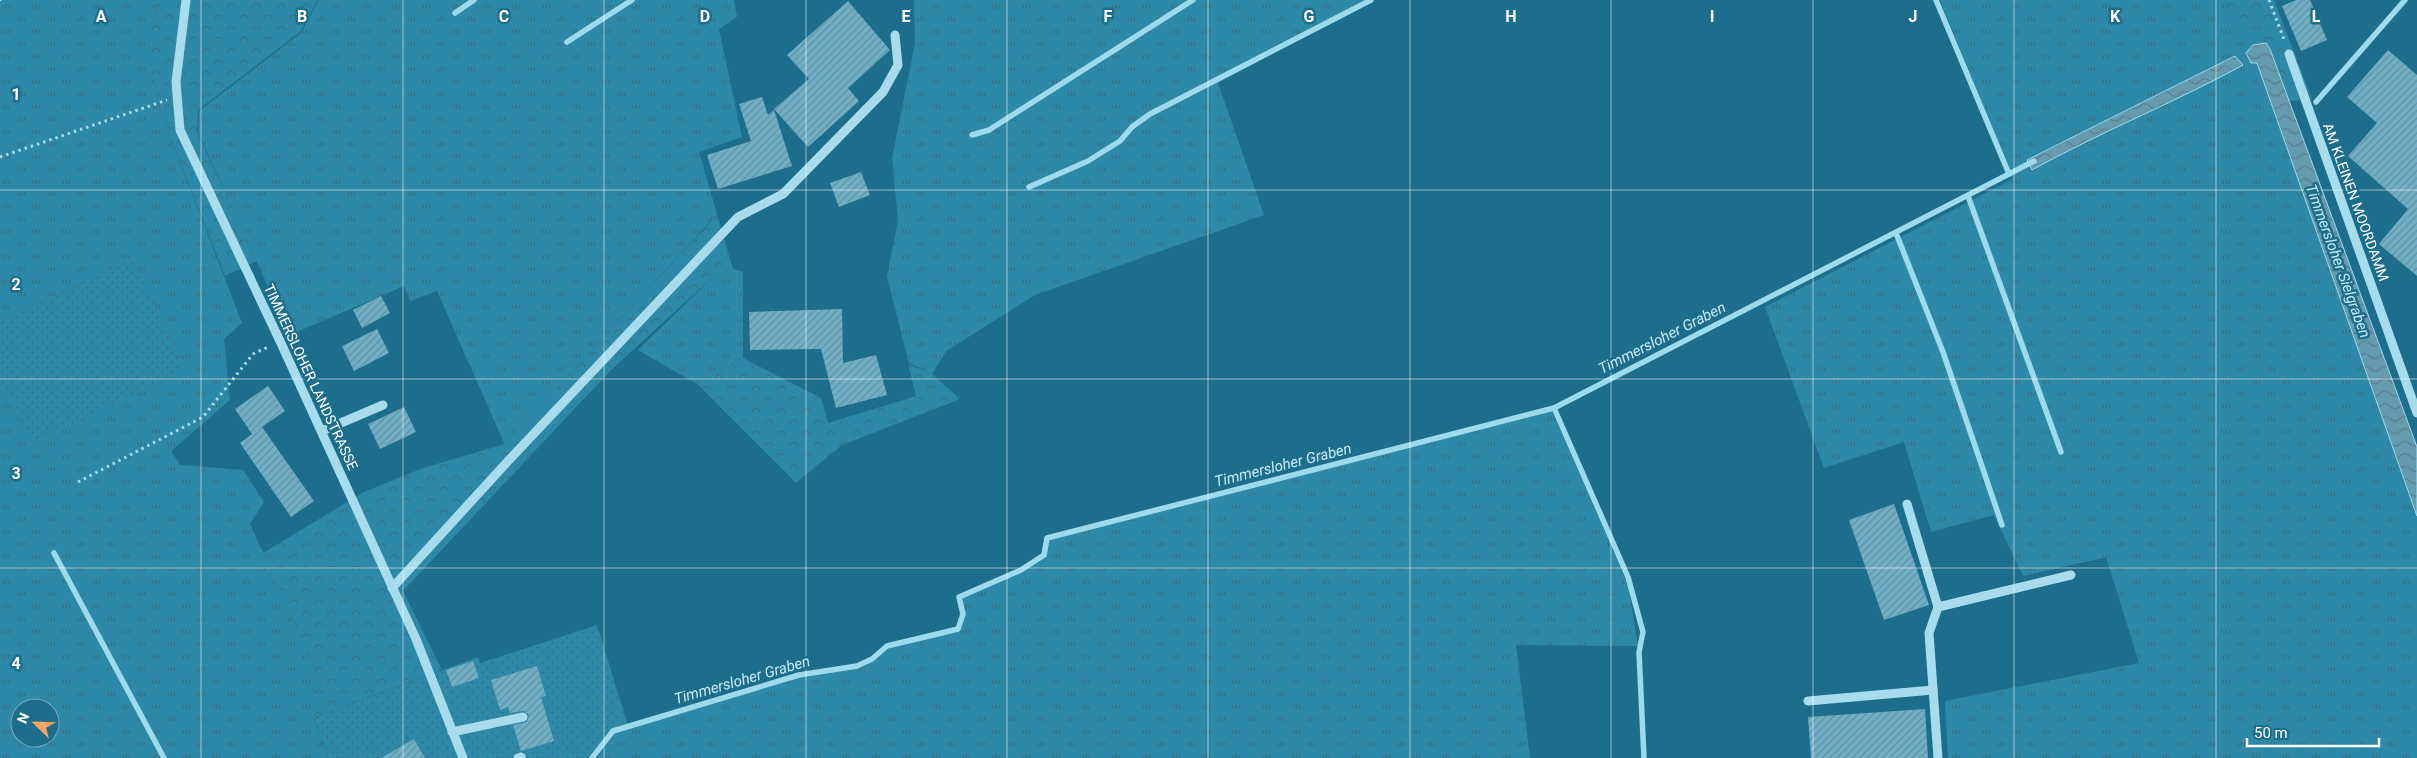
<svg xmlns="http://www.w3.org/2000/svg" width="2417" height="758" viewBox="0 0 2417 758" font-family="Roboto,sans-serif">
<defs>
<pattern id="grass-tufts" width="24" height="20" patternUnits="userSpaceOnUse" patternTransform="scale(1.25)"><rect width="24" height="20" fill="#2d89a7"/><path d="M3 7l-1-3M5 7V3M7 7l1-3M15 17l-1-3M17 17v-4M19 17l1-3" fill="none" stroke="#397183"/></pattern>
<pattern id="forest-crowns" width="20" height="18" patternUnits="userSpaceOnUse" patternTransform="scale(1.25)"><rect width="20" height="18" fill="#2d89a7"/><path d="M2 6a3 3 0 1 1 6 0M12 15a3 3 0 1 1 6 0" fill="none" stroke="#397183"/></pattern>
<pattern id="park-dots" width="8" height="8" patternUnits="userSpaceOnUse" patternTransform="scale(1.25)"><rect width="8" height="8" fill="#2d89a7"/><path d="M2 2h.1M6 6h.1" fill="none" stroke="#397183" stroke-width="1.8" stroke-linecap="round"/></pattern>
<pattern id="water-waves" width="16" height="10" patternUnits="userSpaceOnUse" patternTransform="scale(1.25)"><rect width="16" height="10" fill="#649baf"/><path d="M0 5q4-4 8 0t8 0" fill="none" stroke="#5c7f8c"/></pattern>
<pattern id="building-hatch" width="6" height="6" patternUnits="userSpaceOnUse" patternTransform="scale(1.25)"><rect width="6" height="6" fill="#70afc5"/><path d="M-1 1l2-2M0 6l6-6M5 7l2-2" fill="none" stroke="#6591a1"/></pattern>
</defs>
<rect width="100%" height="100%" fill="#1c6e8c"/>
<g fill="url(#grass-tufts)" fill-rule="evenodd">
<path d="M0 0H159L148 47 161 113 242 323 224 339 230 400 171 451 180 465 243 470 264 502 250 524 315 667 310 711 328 758H0ZM20 708H50V738H20Z"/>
<path d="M319 0H734L737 17 719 29 742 137 699 152 717 214 505 445 437 291 410 301 404 286 290 335 198 132 199 111 301 33Z"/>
<path d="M914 0H1371L1218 83 1264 215 1035 295 946 351 932 374 909 363 887 277 898 220 892 158 915 44Z"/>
<path d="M1940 0H2220L2246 30 2253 45 2246 54 2251 63 2257 62 2417 516V758H1948L1945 701 2139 663 2106 557 2023 576 1994 515 1931 532 1904 442 1824 468 1765 307 2013 179Z"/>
<path d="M733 269 743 272V358L697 384 638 350 715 275Z"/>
<path d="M1552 411 1628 585 1638 646 1516 645 1530 758H597L615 733 800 676 856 668 873 661 888 649 959 628 964 613 961 597 1022 571 1045 556 1048 540Z"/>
</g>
<g fill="url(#forest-crowns)">
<path d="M159 0H318L300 32 198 110 197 132 257 261 225 276 161 113 148 47Z"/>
<path d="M2220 0H2274L2312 99 2289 101 2270 49 2266 43 2253 45 2246 30Z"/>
<path d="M717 215 733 269 715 275 610 371 403 591 442 670 313 718 310 711 315 667 263 553 364 492 423 468 505 444Z"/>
<path d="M743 358 821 398 828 423 916 396 908 364 932 374 960 399 842 445 796 483 697 384Z"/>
</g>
<g fill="url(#park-dots)">
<path d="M133 259 185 370 32 442 0 374V321Z"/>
<path d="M597 625 629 729 615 733 588 758H328L313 718 478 657 480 663Z"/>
</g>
<g fill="url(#water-waves)" stroke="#9cdbee">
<path d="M2266 43 2270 49 2417 447V516L2257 63H2251L2246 53 2253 45Z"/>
<path d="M2235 56 2243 65C2174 103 2100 132 2032 170L2027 160Z"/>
</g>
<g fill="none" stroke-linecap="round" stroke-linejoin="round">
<g stroke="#9cdbee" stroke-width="5.5">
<path d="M1936 0 2009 174 2034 161"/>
<path d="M455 13 474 0"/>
<path d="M567 42 632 0"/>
<path d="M2316 102 2405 0"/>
<path d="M972 135 989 130 1193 0"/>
<path d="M1029 187 1088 161 1120 141 1132 127 1150 114 1371 0"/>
<path d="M1968 196 2061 452"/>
<path d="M1896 233 1943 352 2002 525"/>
<path d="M1554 408 1628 577 1643 632 1639 652 1644 758"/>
<path d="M54 553 164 758"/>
<path d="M592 758 613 731 799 675 857 666 872 659 887 646 958 629 963 614 959 597 1021 570 1044 555 1047 538 1554 408 2009 174"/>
</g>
</g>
<g fill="url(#building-hatch)">
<path d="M2296 0H2310L2327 40 2301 51 2282 6Z"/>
<path d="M848 1 890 50 848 88 859 101 808 147 774 109 809 79 787 55Z"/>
<path d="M2388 50 2417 75V276L2379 244 2408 209 2348 156 2377 123 2347 97Z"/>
<path d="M762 97 768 115 774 110 792 166 718 189 707 155 751 141 739 104Z"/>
<path d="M861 172 870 195 839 207 830 183Z"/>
<path d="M381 296 390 313 362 328 353 310Z"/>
<path d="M842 309 843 363 876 355 887 395 836 408 821 349 750 350 749 312Z"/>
<path d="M377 329 389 353 354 371 342 346Z"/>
<path d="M268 386 285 411 262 427 314 501 291 517 240 443 252 434 235 409Z"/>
<path d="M404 407 416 432 380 449 368 424Z"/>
<path d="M1894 504 1929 605 1884 620 1849 520Z"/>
<path d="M473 661 479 678 452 687 446 670Z"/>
<path d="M537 666 546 696 541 697 554 741 521 751 513 725 527 722 529 715 524 711 510 713 508 707 500 710 491 680Z"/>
<path d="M1925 709 1928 758H1811L1808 717Z"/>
<path d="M414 739 425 758H381Z"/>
</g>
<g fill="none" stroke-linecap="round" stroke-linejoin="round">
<g stroke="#a8dced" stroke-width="3" stroke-dasharray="2.5 4" stroke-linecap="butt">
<path d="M2269 0 2285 42"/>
<path d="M0 1V0"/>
<path d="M0 157 167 100"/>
<path d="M78 482 203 417 253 354 270 346"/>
</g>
<g stroke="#a8dced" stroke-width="9">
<path d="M186 0 176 82 180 130 280 341 416 639 463 758"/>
<path d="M2289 54 2417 413"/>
<path d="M322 431 383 405"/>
<path d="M1907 504 1938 607 1929 633 1938 758"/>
<path d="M392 588 509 460 738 217 783 194 883 92 898 65 895 35"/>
<path d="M1938 607 2071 575"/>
<path d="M1808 701 1933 690"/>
<path d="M452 732 523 717"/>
<path d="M518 758 521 757"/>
</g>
</g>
<path fill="none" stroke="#fff" stroke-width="1" stroke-opacity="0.55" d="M201 0V758M403 0V758M604 0V758M806 0V758M1007 0V758M1208 0V758M1410 0V758M1611 0V758M1813 0V758M2014 0V758M2216 0V758M0 190H2417M0 379H2417M0 568H2417"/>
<g text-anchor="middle" stroke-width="5" stroke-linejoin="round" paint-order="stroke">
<g font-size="14" fill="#fff" stroke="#1c6e8c">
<text transform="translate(2356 202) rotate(70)" y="5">AM KLEINEN MOORDAMM</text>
<text transform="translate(311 377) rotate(65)" y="5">TIMMERSLOHER LANDSTRASSE</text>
</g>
<g font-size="15" font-style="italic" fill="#c7ebf7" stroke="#1c6e8c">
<text transform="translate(2338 261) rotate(70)" y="5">Timmersloher Sielgraben</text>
<text transform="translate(1662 338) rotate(-27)" y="5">Timmersloher Graben</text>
<text transform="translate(1283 465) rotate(-14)" y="5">Timmersloher Graben</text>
<text transform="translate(742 680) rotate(-16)" y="5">Timmersloher Graben</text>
</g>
</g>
<g font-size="16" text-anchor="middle" font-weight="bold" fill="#fff" stroke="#1c6e8c" stroke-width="5" stroke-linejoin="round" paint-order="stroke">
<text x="101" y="22">A</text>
<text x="302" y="22">B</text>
<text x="504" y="22">C</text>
<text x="705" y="22">D</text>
<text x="906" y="22">E</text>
<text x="1108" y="22">F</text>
<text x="1309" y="22">G</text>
<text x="1511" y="22">H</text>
<text x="1712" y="22">I</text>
<text x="1913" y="22">J</text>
<text x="2115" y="22">K</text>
<text x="2316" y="22">L</text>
<text x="16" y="100">1</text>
<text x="16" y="290">2</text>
<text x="16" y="479">3</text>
<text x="16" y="669">4</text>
</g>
<g transform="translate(35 723) rotate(293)"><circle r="24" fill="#1c6e8c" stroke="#77a8ba"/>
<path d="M0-4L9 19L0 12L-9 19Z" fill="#fda466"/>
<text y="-8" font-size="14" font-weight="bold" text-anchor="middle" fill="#ffffff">N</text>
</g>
<path d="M2247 738v8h132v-8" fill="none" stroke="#ffffff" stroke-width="2.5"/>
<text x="2254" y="738" font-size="15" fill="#ffffff" stroke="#1c6e8c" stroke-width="4" paint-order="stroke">50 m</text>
</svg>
